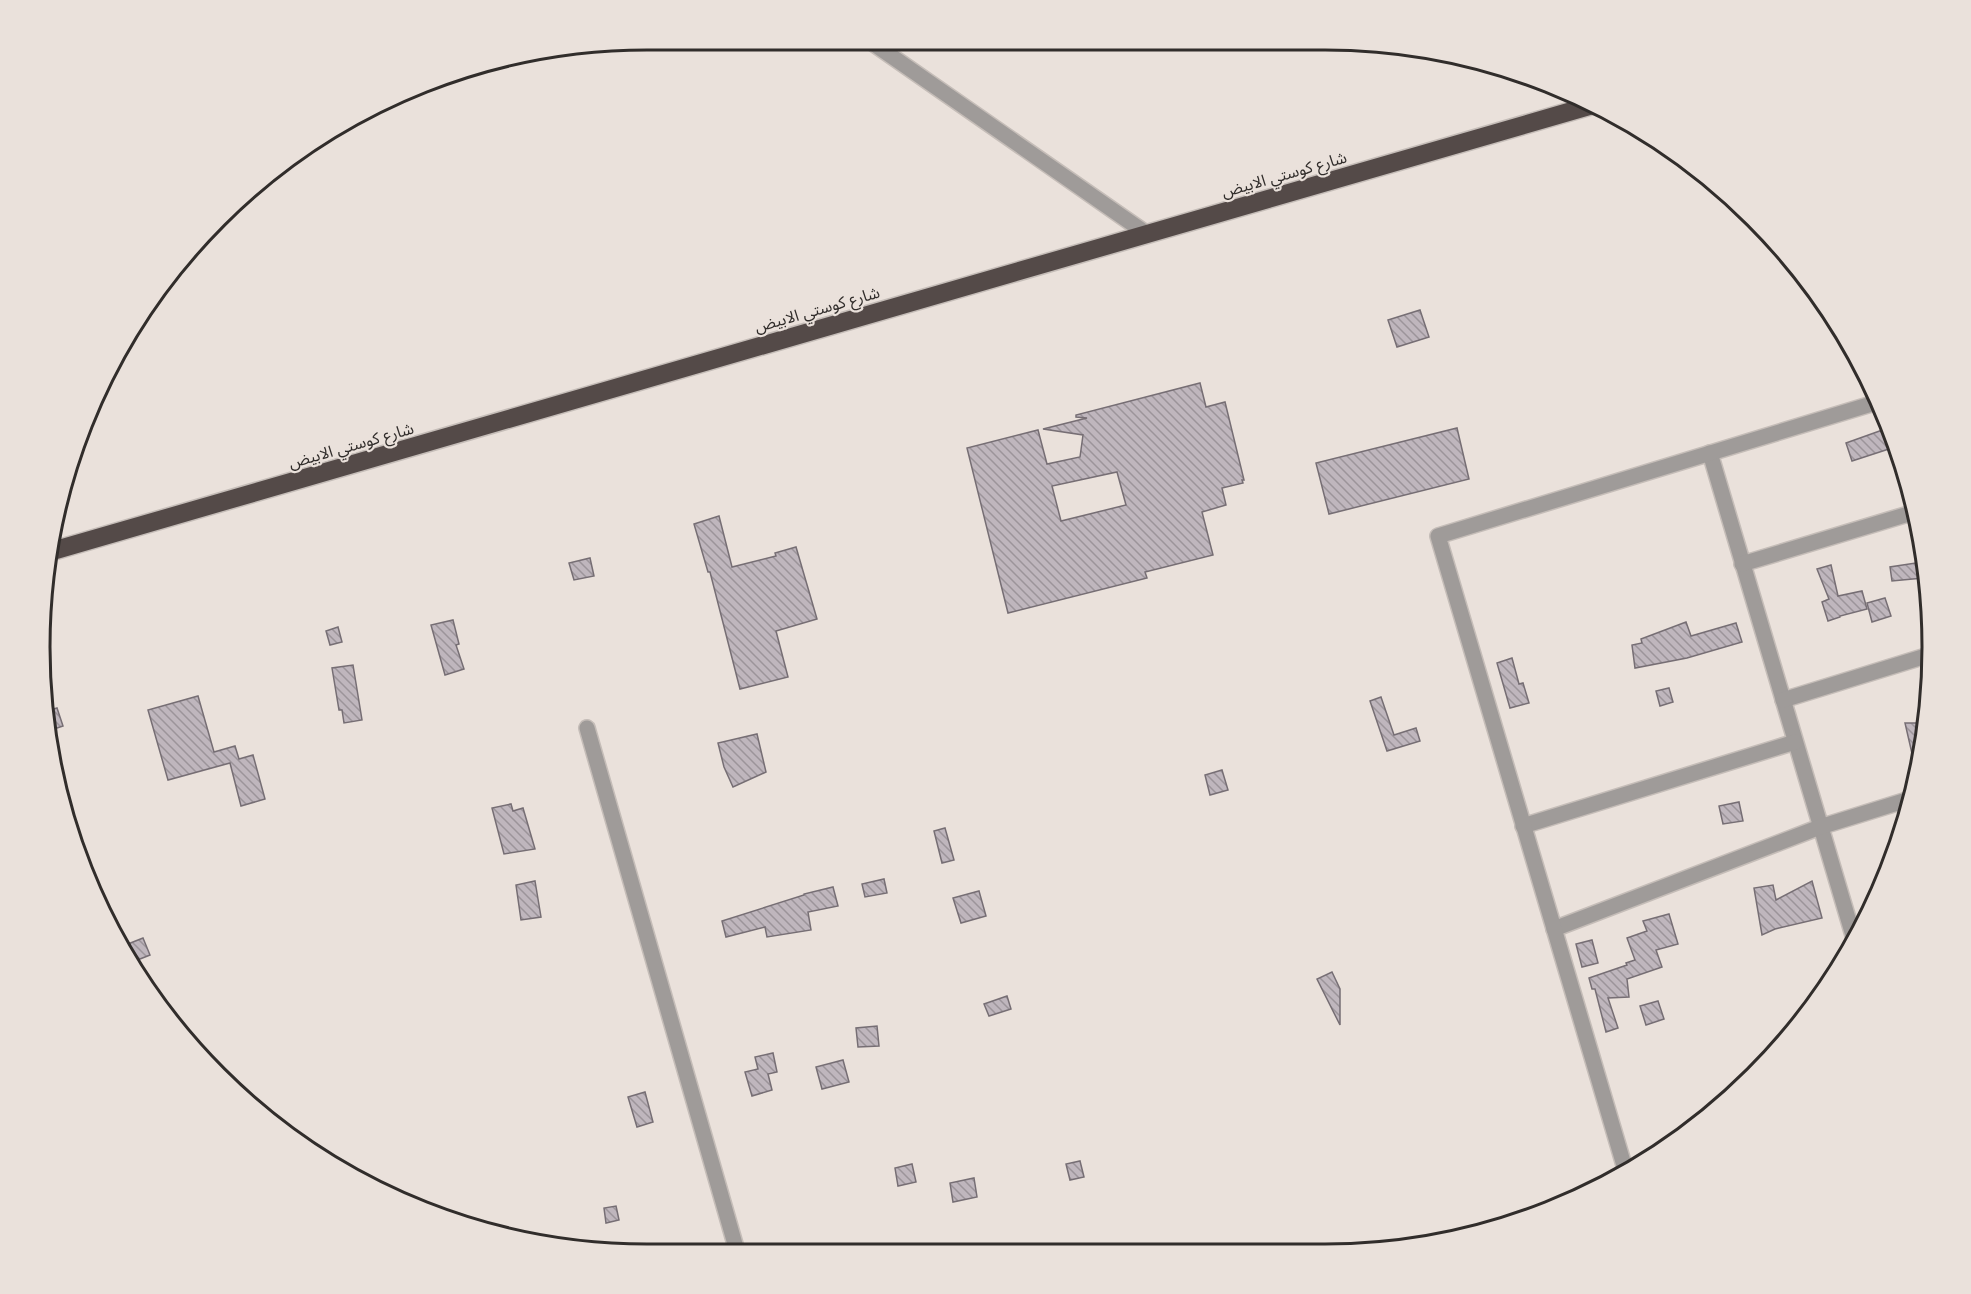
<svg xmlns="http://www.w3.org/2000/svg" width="1971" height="1294" viewBox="0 0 1971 1294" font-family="'DM Sans','Noto Sans Arabic',sans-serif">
<defs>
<pattern id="building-back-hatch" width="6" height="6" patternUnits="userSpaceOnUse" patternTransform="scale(1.5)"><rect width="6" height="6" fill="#bfb6bd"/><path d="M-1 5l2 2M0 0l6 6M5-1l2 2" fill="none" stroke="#9c949a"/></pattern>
</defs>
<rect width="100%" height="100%" fill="#eae1db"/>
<g fill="url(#building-back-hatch)" stroke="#766e74" stroke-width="1.5" fill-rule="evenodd">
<path d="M1420 310 1429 337 1397 347 1388 320Z"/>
<path d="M1200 383 1206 407 1225 402 1244 480H1242L1243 483 1222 488 1226 505 1202 512 1213 555 1145 572 1147 578 1008 613 967 448 1038 430 1047 464 1080 457 1083 435 1043 429 1087 418 1076 417V415ZM1117 472 1126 505 1061 521 1052 486Z"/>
<path d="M1457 428 1469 479 1329 514 1316 463Z"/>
<path d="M1888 428 1895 447 1852 461 1846 443Z"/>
<path d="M719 516 732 567 776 556 775 553 796 547 817 619 776 631 788 677 740 689 710 572H708L694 524Z"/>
<path d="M590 558 594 576 574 580 569 563Z"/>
<path d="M1922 562 1923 578 1892 581 1890 567Z"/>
<path d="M1831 565 1838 596 1862 591 1867 609 1840 616V617L1828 621 1822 602 1829 599 1817 569Z"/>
<path d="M1885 598 1891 616 1872 622 1867 603Z"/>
<path d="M453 620 459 644 456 645 464 669 445 675 431 625Z"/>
<path d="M1686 622 1691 636 1736 623 1742 642 1687 658 1635 668 1632 645 1642 643 1641 639Z"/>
<path d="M338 627 342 642 330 645 326 631Z"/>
<path d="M1512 658 1519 684 1523 683 1529 703 1510 708 1497 663Z"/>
<path d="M353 665 362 720 344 723 342 710H339L332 668Z"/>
<path d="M1669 688 1673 702 1660 706 1656 691Z"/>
<path d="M198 696 214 752 235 746 239 759 253 755 265 799 241 806 230 763 168 780 148 710Z"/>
<path d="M1381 697 1394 735 1416 728 1420 741 1387 751 1370 701Z"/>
<path d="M57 708 63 726 48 731 44 712Z"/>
<path d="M1905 723H1927L1916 771Z"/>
<path d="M757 734 766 772 733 787 724 767 718 743Z"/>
<path d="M1222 770 1228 790 1210 795 1205 775Z"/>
<path d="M1739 802 1743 821 1723 824 1719 806Z"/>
<path d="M511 804 513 811 523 808 535 849 504 854 492 808Z"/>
<path d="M945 828 954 860 942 863 934 831Z"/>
<path d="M884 879 887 893 865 897 862 884Z"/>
<path d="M535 881 541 917 521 920 516 885Z"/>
<path d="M1812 881 1822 918 1775 929 1762 935 1754 888 1773 885 1776 900Z"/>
<path d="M833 887 838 906 808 912 811 930 767 937 765 927 726 937 722 921 804 895V894Z"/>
<path d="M979 891 986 916 961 923 953 898Z"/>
<path d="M1669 914 1678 944 1656 950 1662 967 1627 979 1629 997 1608 998 1618 1028 1606 1032 1595 989H1592L1589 978 1627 965 1626 963 1635 960 1627 938 1647 931 1643 921Z"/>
<path d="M143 938 150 955 135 961 128 944Z"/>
<path d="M1592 940 1598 963 1582 967 1576 944Z"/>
<path d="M1332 972 1340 989V1025L1317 979Z"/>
<path d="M1007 996 1011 1009 989 1016 984 1004Z"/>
<path d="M1658 1001 1664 1019 1646 1025 1640 1006Z"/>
<path d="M877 1026 879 1046 858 1047 856 1028Z"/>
<path d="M773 1053 777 1072 768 1074 772 1090 752 1096 745 1072 758 1069 755 1057Z"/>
<path d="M843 1060 849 1082 822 1089 816 1067Z"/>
<path d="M645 1092 653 1122 637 1127 628 1097Z"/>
<path d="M1080 1161 1084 1177 1070 1180 1066 1164Z"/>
<path d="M912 1164 916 1182 898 1186 895 1168Z"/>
<path d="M974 1178 977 1197 953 1202 950 1183Z"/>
<path d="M616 1206 619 1220 606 1223 604 1208Z"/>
</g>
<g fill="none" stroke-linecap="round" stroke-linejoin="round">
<defs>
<g id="minor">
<path d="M874 44 1147 234"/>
<path d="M1710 453 1855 942"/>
<path d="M1742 564 1915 512"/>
<path d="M1783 700 1929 655"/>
<path d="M587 728 737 1251"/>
<path d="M1523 826 1795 742"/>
<path d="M1554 929 1820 827 1910 799"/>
<path d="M1626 1172 1438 536 1878 402"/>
</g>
<path id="highway" d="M49 552 1596 104"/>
</defs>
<use href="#minor" stroke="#c5bdb8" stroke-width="18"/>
<use href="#highway" stroke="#c5bdb8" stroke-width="21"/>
<use href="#minor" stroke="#9f9b99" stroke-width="15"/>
<use href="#highway" stroke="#544a48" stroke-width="18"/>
</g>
<g text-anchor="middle" stroke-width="4.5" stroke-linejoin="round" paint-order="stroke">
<g font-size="16" fill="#312d2b" stroke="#eae1db">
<text transform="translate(1284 174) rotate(-16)" y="6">شارع كوستي الابيض</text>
<text transform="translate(817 309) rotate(-16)" y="6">شارع كوستي الابيض</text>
<text transform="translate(351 445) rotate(-16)" y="6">شارع كوستي الابيض</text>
</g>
</g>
<path d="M0 0H1971V1294H0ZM647 50H1325A597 597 0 0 1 1922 647V647A597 597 0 0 1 1325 1244H647A597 597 0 0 1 50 647V647A597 597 0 0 1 647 50Z" fill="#eae1db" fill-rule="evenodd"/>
<path fill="none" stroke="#312d2b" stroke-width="3" d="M647 50H1325A597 597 0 0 1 1922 647V647A597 597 0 0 1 1325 1244H647A597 597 0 0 1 50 647V647A597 597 0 0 1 647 50Z"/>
</svg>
